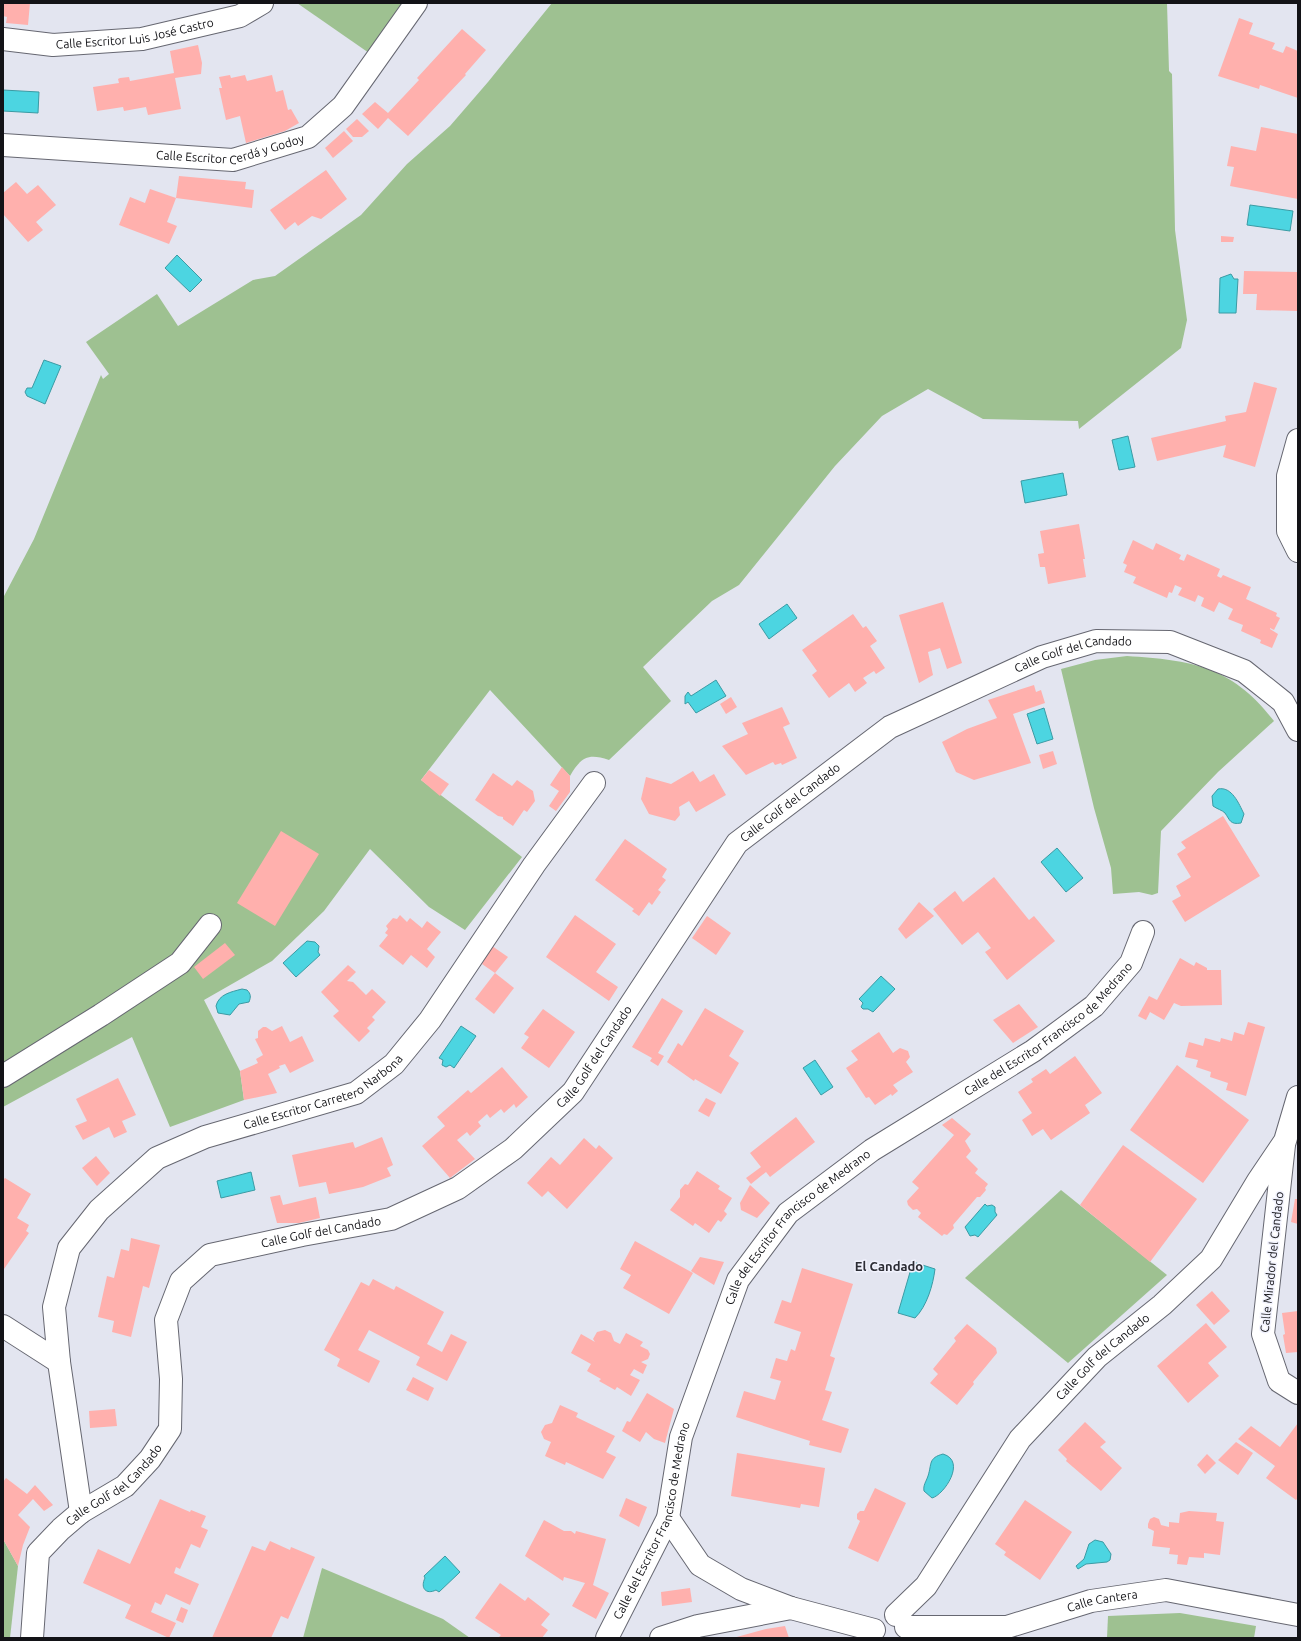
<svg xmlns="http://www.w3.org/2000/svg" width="1301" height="1641" viewBox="0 0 1301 1641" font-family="Ubuntu,sans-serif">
<rect width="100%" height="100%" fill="#e3e5f0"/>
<g fill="#9ec191">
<path d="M297 3H404L369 53Z"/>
<path d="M552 3H1167L1169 71 1172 74 1175 230 1187 320 1181 348 1079 429 1078 421 983 419 928 389 882 416 835 466 739 585 712 601 643 667 671 701 609 760C588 753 581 757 570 776L490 690 421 780 522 857 465 930 429 907 370 849 324 911 272 961 204 1000 240 1071 244 1100 170 1127 132 1037 3 1107V598L34 539 101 375 103 379 109 374 86 342 157 294 178 326 253 280 275 276 361 215 407 164 450 126 488 82Z"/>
<path d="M1127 656C1192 660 1233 667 1274 721L1218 772 1161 831 1158 893 1152 895 1139 892 1113 894 1111 868 1094 808 1061 669 1095 660Z"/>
<path d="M1061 1190 1167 1275 1068 1363 965 1278Z"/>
<path d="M3 1539 18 1566 10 1638H3Z"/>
<path d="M322 1568 443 1619 470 1638H303Z"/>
<path d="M1180 1613 1256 1626 1254 1638H1107L1108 1616Z"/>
</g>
<g fill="#4cd5e1" stroke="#3b9ba4">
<path d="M3 90 39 92 38 113 3 111Z"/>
<path d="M1250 205 1293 211 1290 231 1247 225Z"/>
<path d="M177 255 202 280 190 292 165 268Z"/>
<path d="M1231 274 1234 279H1238L1236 313H1219L1220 278Z"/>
<path d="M44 360 61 366 45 404 27 396 25 392 27 388H32Z"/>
<path d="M1128 436 1135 467 1119 470 1112 440Z"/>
<path d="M1063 473 1067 495 1025 503 1021 481Z"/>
<path d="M787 604 797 618 769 639 759 624Z"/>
<path d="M716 680 726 696 696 713 688 702 685 704V696L688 692 691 696Z"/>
<path d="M1044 708 1053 739 1037 744 1027 714Z"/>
<path d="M1218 789C1232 786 1239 804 1244 814L1241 823C1230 825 1230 820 1225 813 1222 810 1217 809 1213 806L1212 796Z"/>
<path d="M1057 848 1083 878 1066 892 1041 862Z"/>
<path d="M307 941 315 942 319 946 318 952 320 955 296 977 283 963Z"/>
<path d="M881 976 895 989 873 1012 868 1009H863L861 1007 863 1003 859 999Z"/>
<path d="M242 989 247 990C251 994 251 997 249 1002L239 1004 230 1015 218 1013 216 1006C219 994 231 992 242 989Z"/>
<path d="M461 1026 476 1036 454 1068 450 1065 446 1067 442 1065 443 1060 439 1058Z"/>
<path d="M815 1060 833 1087 821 1095 803 1068Z"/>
<path d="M251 1172 255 1190 221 1198 217 1181Z"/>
<path d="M985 1204 987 1206 992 1205 995 1207V1212L997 1215 978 1237 975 1235 970 1236 965 1227Z"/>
<path d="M913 1262 935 1269C933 1285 927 1306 915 1318L898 1313Z"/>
<path d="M943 1454C967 1461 944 1495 932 1498L924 1491C923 1485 926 1482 928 1476 932 1464 928 1458 943 1454Z"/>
<path d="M1095 1540 1103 1542 1111 1554 1110 1560 1107 1562 1086 1564 1078 1569 1076 1566 1084 1559 1089 1544Z"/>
<path d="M445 1556 460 1572 439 1592 436 1590C426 1595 420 1588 425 1578L424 1576Z"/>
</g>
<g fill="#ffb0ad">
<path d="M3 3H30L28 25 6 23 7 17 3 16Z"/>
<path d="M1239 18 1253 23 1249 34 1275 43 1272 49 1283 53 1286 46 1298 51V98L1260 85 1259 89 1218 76Z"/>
<path d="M462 29 486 50 465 74 466 75 408 136 388 118 378 129 362 114 375 102 388 113 419 80 417 78Z"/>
<path d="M198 45 202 63 201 74 175 78 181 109 148 115 146 107 124 111 123 107 97 111 93 87 119 83 118 79 120 78 129 77 130 81 174 73 170 51Z"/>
<path d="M230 75 231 78 245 75 247 81 272 75 276 92 283 90 288 110 291 109 299 123 285 131 246 143 240 116 226 120 219 88H222L219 77Z"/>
<path d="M357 119 369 131 362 137H353L346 129Z"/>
<path d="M1261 127 1298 134V199L1230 186 1234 167 1227 166 1231 146 1256 151Z"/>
<path d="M344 131 353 141 333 158 325 148Z"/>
<path d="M326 170 347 199 321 219 312 216 298 226 295 222 285 230 270 210Z"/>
<path d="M179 176 246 182 245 189 254 190 252 208 176 198Z"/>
<path d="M16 182 27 194 38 185 56 205 36 222 43 230 28 242 3 214V193Z"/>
<path d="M150 189 176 198 167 222 177 226 169 244 119 225 130 197 145 203Z"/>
<path d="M1221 236 1234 237 1233 242H1221Z"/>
<path d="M1244 271 1298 272V311L1256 310 1257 294H1243Z"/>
<path d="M1254 382 1277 388 1255 467 1223 457 1226 445 1157 461 1151 438 1226 421 1225 416 1246 412Z"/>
<path d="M1079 524 1085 559H1083L1086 577 1048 584 1045 567H1040L1038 554 1044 553 1040 531Z"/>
<path d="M1133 540 1153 550 1156 543 1181 555 1179 559 1184 561 1187 554 1220 569 1217 576 1221 578 1223 575 1251 587 1246 599 1277 613 1276 616 1280 618 1274 630 1270 628V629L1278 634 1272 648 1260 643 1261 640 1241 631 1243 625 1228 619 1233 609 1219 602 1214 612 1201 606 1204 598 1198 595 1195 602 1178 595 1182 588 1175 585 1172 593 1169 592 1167 598 1133 583 1136 577 1124 572 1127 565 1123 563Z"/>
<path d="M943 602 962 663 947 669 940 648 928 652 933 675 919 683 899 615Z"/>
<path d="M853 614 863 628 866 626 877 641 870 646 885 668 876 674 874 671 863 678 867 683 855 692 849 683 829 698 812 675 817 671 802 650Z"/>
<path d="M1034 685 1036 692 1041 690 1045 703 1013 714 1031 763 974 780 956 772 942 742 967 729 997 718 988 700Z"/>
<path d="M731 697 737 707 726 714 720 704Z"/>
<path d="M782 707 790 724 783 727 797 758 782 765 781 763 775 765 773 762 746 775 722 746 748 734 742 723Z"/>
<path d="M1053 751 1057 764 1043 769 1039 755Z"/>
<path d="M562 767 570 776V792L556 811 549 806 559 791 550 785Z"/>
<path d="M429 770 449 784 440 796 421 780Z"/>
<path d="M693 771 700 782 714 774 726 795 696 812 689 801 679 807 680 815 675 821 649 814 641 799 646 777 671 784Z"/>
<path d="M493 773 512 786 517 780 533 791 535 801 527 812 524 810 513 826 503 819V817L498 816 475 800Z"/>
<path d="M1223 816 1260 876 1185 922 1172 901 1181 896 1176 886 1191 877 1177 854 1186 848 1181 842Z"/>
<path d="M281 831 319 854 275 926 237 903Z"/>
<path d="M625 839 667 869 662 877 666 880 658 890 661 892 652 905 649 902 639 916 632 911 634 909 595 880Z"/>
<path d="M994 877 1029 920 1034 916 1055 941 1007 980 985 952 991 948 978 932 962 945 933 909 955 891 963 902Z"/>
<path d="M919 902 934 916 906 939 898 929Z"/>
<path d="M400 915 407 922 410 918 422 928 427 921 441 932 427 949 435 957 427 968 411 955 403 965 379 946 388 935 385 933 388 929 386 926 393 918 397 919Z"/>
<path d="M575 915 616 944 596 972 618 987 609 1001 546 957Z"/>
<path d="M707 916 731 933 716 955 692 938Z"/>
<path d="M225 943 235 955 203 979 194 967Z"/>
<path d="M492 946 508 957 495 973 482 964Z"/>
<path d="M1180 958 1194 966 1196 962 1207 968V970H1221L1222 1005 1181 1006 1174 1003 1164 1020 1150 1012 1146 1020 1138 1016 1149 996 1157 1000Z"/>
<path d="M348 965 356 972 347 981 353 982 366 995 372 989 386 1002 372 1017 375 1020 367 1028 370 1031 359 1042 333 1016 339 1011 321 992Z"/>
<path d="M495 973 514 988 494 1014 475 999Z"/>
<path d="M662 998 683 1011 658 1053 664 1056 658 1066 650 1061 652 1058 632 1047Z"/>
<path d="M1019 1004 1038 1027 1013 1043 993 1020Z"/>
<path d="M705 1008 744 1031 729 1056 739 1063 721 1094 695 1079 694 1081 667 1062 678 1043 682 1046Z"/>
<path d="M543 1009 575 1032 549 1068 521 1048 529 1037 524 1034Z"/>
<path d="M1248 1022 1265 1027 1246 1096 1226 1090 1228 1083 1210 1077 1211 1072 1196 1067 1198 1060 1185 1057 1189 1042 1203 1046 1205 1038 1220 1042 1221 1038 1232 1041 1234 1032 1244 1035Z"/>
<path d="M282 1026 290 1042 302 1036 314 1061 290 1073 285 1064 279 1066 280 1068 268 1074 277 1093 244 1100 240 1071 258 1063 256 1059 263 1055 255 1039 258 1038V1031L263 1027H266L272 1031Z"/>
<path d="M879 1032 893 1053 900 1048 908 1051 910 1057 906 1062 913 1072 893 1085 898 1091 892 1096 891 1094 875 1105 869 1097 866 1098 846 1068 858 1060 851 1051Z"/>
<path d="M1075 1056 1102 1093 1085 1105 1090 1113 1051 1140 1043 1129 1032 1136 1022 1120 1032 1113 1018 1092 1033 1082 1031 1079 1046 1069 1050 1074Z"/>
<path d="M1177 1065 1249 1120 1203 1183 1130 1130Z"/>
<path d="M502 1067 528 1097 516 1108 514 1104 504 1113 501 1109 490 1118 487 1114 478 1122 481 1126 470 1136 467 1132 457 1140 475 1159 450 1178 422 1146 445 1126 437 1117 468 1090 471 1093Z"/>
<path d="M118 1078 136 1115 122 1121 127 1132 114 1138 109 1127 83 1140 75 1126 87 1121 76 1099Z"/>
<path d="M706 1098 716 1103 709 1117 698 1111Z"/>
<path d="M796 1117 815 1142 770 1177 766 1172 751 1184 746 1178 761 1167 750 1153Z"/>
<path d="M952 1118 971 1134 965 1141 971 1151 966 1157 978 1169 975 1173 988 1184 985 1188 986 1190 980 1197H977L953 1225 954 1228 947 1235 944 1234 942 1236 918 1217 921 1213 917 1209 913 1210 908 1205 907 1201 919 1188 912 1182 954 1135 942 1125Z"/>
<path d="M382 1137 393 1165 387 1168 391 1176 363 1187 329 1194 326 1182 299 1187 292 1155 353 1142 355 1148Z"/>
<path d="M584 1138 596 1149 599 1145 613 1158 567 1209 548 1191 542 1197 527 1183 551 1157 560 1165Z"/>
<path d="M1123 1145 1197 1199 1150 1262 1080 1205Z"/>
<path d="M96 1156 110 1173 97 1186 82 1168Z"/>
<path d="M697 1171 720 1186 718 1189 732 1198 724 1211 727 1214 721 1222 718 1220 709 1233 695 1223 693 1226 670 1210 680 1197V1190L685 1184 688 1185Z"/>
<path d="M5 1178 31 1194 17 1218 29 1225 26 1231 29 1233 4 1269 3 1268V1180Z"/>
<path d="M750 1185 770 1203 757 1218 741 1210 740 1203Z"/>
<path d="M280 1195 283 1205 316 1197 320 1218 299 1223H277L270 1197Z"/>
<path d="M1295 1199H1298V1224L1291 1222Z"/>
<path d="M131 1238 160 1245 149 1288 143 1286 131 1337 112 1332 114 1321 98 1317 107 1276 114 1278 121 1249 129 1251Z"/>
<path d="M635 1241 693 1273 669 1314 623 1288 631 1275 620 1269Z"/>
<path d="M700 1257 724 1262 714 1285 691 1271Z"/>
<path d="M802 1268 853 1284 830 1356 835 1358 825 1390 832 1392 822 1420 849 1429 841 1453 809 1445 810 1441 736 1417 744 1391 775 1400 781 1381 770 1378 776 1358 787 1361 791 1349 795 1351 801 1332 774 1323 782 1300 791 1303Z"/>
<path d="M373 1279 394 1290 396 1286 444 1312 427 1344 442 1352 451 1334 467 1342 447 1381 416 1365 420 1357 369 1330 358 1350 380 1361 369 1383 337 1366 340 1359 324 1350 361 1282 369 1286Z"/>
<path d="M1212 1291 1230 1311 1214 1325 1196 1305Z"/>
<path d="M1298 1311V1352L1286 1353 1283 1335 1285 1334 1282 1313Z"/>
<path d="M1206 1323 1227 1347 1208 1363 1219 1376 1188 1403 1157 1366Z"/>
<path d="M967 1324 996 1348 997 1353 973 1382 974 1384 957 1405 930 1383 938 1374 933 1369 956 1341 954 1338Z"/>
<path d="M605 1330 611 1333 614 1341 620 1344 626 1333 643 1342 640 1346 648 1350 650 1354 648 1359 641 1362 647 1365 643 1374 634 1369 630 1375 640 1380 631 1396 617 1387 615 1390 599 1381 601 1379 587 1371 591 1364 571 1353 581 1334 595 1342 593 1339 597 1332Z"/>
<path d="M413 1377 434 1388 428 1401 406 1390Z"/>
<path d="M647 1393 674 1409 665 1443 654 1439 646 1432 640 1442 622 1431 627 1421 630 1422Z"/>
<path d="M560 1405 578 1413 576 1417 615 1436 606 1452 616 1457 603 1479 566 1462 565 1465 545 1456 551 1442 544 1439 541 1432 545 1425 552 1423Z"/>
<path d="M115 1409 117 1426 90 1428 89 1411Z"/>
<path d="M1085 1422 1106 1442 1100 1447 1122 1468 1101 1491 1066 1461 1067 1459 1058 1450Z"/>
<path d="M1298 1423V1498L1296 1500 1266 1478 1275 1466 1238 1439 1251 1426 1280 1447Z"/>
<path d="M1236 1442 1253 1453 1238 1475 1218 1460Z"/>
<path d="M737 1453 825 1468 819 1507 801 1504 800 1508 731 1496Z"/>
<path d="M1207 1454 1216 1463 1205 1474 1197 1465Z"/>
<path d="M6 1478 27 1494 35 1485 53 1505 44 1511 33 1499 18 1515 30 1527 23 1545 18 1566 3 1539V1482Z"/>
<path d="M875 1488 906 1503 878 1562 848 1548 860 1521 857 1519V1514L860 1511H864Z"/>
<path d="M626 1498 647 1507 639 1527 619 1516Z"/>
<path d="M160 1499 190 1512 191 1510 206 1516 201 1527 208 1530 200 1548 191 1544 180 1569 176 1567 174 1573 199 1584 190 1605 166 1594 161 1605 155 1602 151 1612 176 1623 169 1638 125 1618 131 1605 83 1583 98 1549 130 1564Z"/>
<path d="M1025 1500 1072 1532 1040 1580 1004 1555 1006 1552 995 1544Z"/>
<path d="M1189 1511 1217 1513 1216 1521 1224 1522 1220 1555 1204 1553V1558L1189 1557 1187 1565 1177 1564 1178 1555 1169 1554 1170 1548 1152 1546 1154 1531 1148 1528V1524L1150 1519 1154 1517 1159 1519 1161 1525 1169 1527V1522L1179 1523 1180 1513Z"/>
<path d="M544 1520 564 1531H571L575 1534 576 1531 606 1539 593 1585 609 1593 596 1619 572 1606 585 1583 564 1577 563 1581 525 1556Z"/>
<path d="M270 1541 290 1550 291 1547 315 1557 288 1619 281 1616 271 1638H212L252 1546 265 1551Z"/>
<path d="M500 1583 525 1601 528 1597 550 1614 541 1625 548 1630 542 1638H498L501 1635 475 1618Z"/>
<path d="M690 1588 692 1602 662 1606 661 1592Z"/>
<path d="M181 1607 188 1610 183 1623 176 1620Z"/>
<path d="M785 1626 789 1638H733L766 1629Z"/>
</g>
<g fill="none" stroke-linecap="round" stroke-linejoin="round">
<defs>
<g id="minor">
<path id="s1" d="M3 39 53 45 142 39 240 16 262 3"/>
<path id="s2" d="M3 145 233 160 308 137 343 106 416 3"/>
<path d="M1298 440 1288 476V531L1298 551"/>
<path d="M3 1076 101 1015 180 963 210 925"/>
<path d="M1284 1145 1263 1334 1279 1381 1298 1393"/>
<path d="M3 1326 59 1362"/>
<path id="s3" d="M81 1512 59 1362 54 1307 69 1248 99 1210 157 1158 205 1137 356 1093 394 1064 430 1020 534 865 594 783"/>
<path d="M668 1518 700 1565 741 1589 791 1608 874 1630"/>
<path id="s4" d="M896 1615 926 1586 1020 1439 1097 1357 1162 1305 1211 1259 1258 1181 1285 1141 1298 1097"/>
<path id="s5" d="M906 1627H1007L1091 1601 1166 1590 1298 1615"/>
<path id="s6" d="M32 1638 38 1553 61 1529 81 1512 125 1486 150 1459 170 1429 171 1379 166 1320 181 1281 210 1255 302 1235 391 1219 458 1188 513 1149 573 1092 737 843 890 727 1042 657 1096 641 1170 642 1244 671 1283 702 1298 730"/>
<path id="s7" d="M607 1638 668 1518 681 1437 738 1280 788 1213 872 1150 1033 1051 1094 1006 1131 963 1143 932"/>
<path d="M661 1638 698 1626 791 1608"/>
</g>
</defs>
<use href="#minor" stroke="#666771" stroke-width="24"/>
<use href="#minor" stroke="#fff" stroke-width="22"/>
</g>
<g text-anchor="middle" stroke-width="3" stroke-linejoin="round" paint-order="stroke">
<g font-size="12" fill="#131317" stroke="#f1f2fd">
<text dy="4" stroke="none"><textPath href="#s1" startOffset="133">Calle Escritor Luis José Castro</textPath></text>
<text dy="4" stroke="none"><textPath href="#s2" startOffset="229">Calle Escritor Cerdá y Godoy</textPath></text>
<text dy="4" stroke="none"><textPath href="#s6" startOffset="1556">Calle Golf del Candado</textPath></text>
<text dy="4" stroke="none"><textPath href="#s6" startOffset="1232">Calle Golf del Candado</textPath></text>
<text dy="4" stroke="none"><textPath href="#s7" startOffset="787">Calle del Escritor Francisco de Medrano</textPath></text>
<text dy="4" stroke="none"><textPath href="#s6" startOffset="908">Calle Golf del Candado</textPath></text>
<text dy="4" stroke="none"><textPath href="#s3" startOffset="574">Calle Escritor Carretero Narbona</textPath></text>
<text dy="4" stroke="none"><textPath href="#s7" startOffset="463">Calle del Escritor Francisco de Medrano</textPath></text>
<text dy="4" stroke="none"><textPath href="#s6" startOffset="572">Calle Golf del Candado</textPath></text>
<text transform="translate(1272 1262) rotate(-84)" y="4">Calle Mirador del Candado</text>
<text dy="4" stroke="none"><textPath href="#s4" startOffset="333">Calle Golf del Candado</textPath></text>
<text dy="4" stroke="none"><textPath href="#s6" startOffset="188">Calle Golf del Candado</textPath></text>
<text dy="4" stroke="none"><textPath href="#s7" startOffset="127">Calle del Escritor Francisco de Medrano</textPath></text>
<text dy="4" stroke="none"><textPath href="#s5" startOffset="200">Calle Cantera</textPath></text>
</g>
<g font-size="13" font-weight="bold" fill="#2c2d35" stroke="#f1f2fd">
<text x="889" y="1271">El Candado</text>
</g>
</g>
<rect width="1301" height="1641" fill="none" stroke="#131317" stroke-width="8"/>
</svg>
